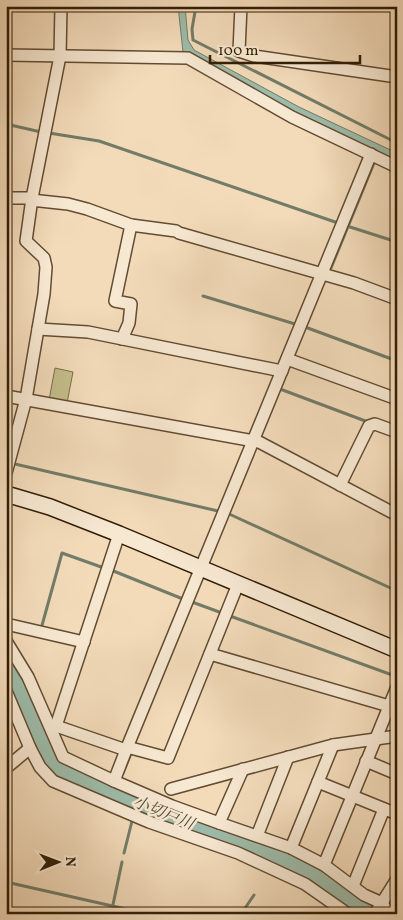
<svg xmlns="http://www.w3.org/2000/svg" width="403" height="920" viewBox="0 0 403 920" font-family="Vollkorn,'Noto Serif JP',serif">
<rect width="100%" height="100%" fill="#f3dbba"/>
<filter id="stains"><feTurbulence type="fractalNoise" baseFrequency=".004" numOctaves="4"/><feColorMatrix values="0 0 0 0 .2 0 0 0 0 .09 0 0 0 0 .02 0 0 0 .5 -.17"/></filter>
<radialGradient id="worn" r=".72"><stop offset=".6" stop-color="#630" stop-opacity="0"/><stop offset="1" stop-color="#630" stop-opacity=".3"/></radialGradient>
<path fill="#c3be8a" stroke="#7a6e48" d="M55 368 73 372 67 403 49 400Z"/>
<path fill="#9dbcaa" stroke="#727c68" d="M178 6H185L188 40 194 50 299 107 397 153V161L293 112 183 52Z"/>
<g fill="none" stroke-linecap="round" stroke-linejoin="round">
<g stroke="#727c68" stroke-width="3">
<path d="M196 6 192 29 193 40 397 143"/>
<path d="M6 124 41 132"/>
<path d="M49 133 99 141 338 223"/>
<path d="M347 226 397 242"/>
<path d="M331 268 374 163"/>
<path d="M203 296 295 324"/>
<path d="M305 327 397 361"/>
<path d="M280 389 368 422"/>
<path d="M15 464 218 511"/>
<path d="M227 513 397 591"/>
<path d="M111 570 183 599"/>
<path d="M192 602 222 613"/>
<path d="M230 616 395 676"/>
<path d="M41 629 62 553 104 568"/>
<path d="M123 773 130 756"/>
<path d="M124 853 132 821"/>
<path d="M6 882 148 914"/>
<path d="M111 914 122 862"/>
<path d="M241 914 254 895"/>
<path d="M329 914 331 912"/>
</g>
<path stroke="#9dbcaa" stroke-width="18" d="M6 664 28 707 46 754 59 770 167 816 283 859 311 873 372 914"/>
<defs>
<g id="street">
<path d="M241 6 239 51 254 56 397 77"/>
<path d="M6 55 188 58 292 117 397 167"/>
<path d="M6 198H32"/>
<path d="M31 200 68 204 87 209 131 225 176 231 179 233 354 283 397 299"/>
<path d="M38 329 88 332 282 371"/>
<path d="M122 339 129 323 131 304 115 301 131 225"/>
<path d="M287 359 397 399"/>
<path d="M6 396 259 442 397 515"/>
<path d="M6 473 26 399 44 294 46 267 44 258 26 241 32 198 60 56 61 6"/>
<path d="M340 485 369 426 375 424 397 432"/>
<path d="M119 534 56 726 126 750 371 154"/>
<path d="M6 624 84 642"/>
<path d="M6 641 28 677 63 757 114 781"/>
<path d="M210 654 389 706"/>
<path d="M6 691 30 748 40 767 53 781 149 822 238 853 305 884 348 914"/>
<path d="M127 747 168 758 238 584"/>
<path d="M126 750 114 781 172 806 219 823"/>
<path d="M366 761 397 774"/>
<path d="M6 768 30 748"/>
<path d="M243 769 219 823 291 848 324 865 364 895 382 903 389 914"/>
<path d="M318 782 397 814"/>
<path d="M171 789 333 745 397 736"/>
<path d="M257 836 288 757"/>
<path d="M291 848 333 745"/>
<path d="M324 865 397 687"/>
<path d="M353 886 384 809"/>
<path d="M375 914 397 879"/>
</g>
<path id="secondary" d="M6 494 50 507 119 534 397 650"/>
</defs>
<use href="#street" stroke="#624c32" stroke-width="14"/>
<use href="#secondary" stroke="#311d05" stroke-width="18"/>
<use href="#street" stroke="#f7e8d2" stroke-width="11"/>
<use href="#secondary" stroke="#f7e8d2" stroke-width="15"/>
</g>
<g text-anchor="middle" stroke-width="5" stroke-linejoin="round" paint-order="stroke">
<g font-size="16" font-style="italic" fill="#514d37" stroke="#f7e8d2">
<text transform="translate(164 812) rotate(22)" y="6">小切戸川</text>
</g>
</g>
<rect width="403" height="920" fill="none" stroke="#f3dbba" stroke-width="25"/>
<rect x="8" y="8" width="388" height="905" fill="none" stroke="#311d05" stroke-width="2.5"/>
<rect x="12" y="12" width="378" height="895" fill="none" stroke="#311d05"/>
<g transform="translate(58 862) rotate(89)" stroke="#f7e8d2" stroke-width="4" paint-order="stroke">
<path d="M0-4L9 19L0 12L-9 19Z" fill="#311d05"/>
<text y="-8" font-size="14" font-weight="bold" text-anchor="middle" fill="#311d05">N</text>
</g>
<path d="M210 55v8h150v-8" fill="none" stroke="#311d05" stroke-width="2.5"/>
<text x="218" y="55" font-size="15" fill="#311d05" stroke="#f7e8d2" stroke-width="4" paint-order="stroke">100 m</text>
<rect width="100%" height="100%" filter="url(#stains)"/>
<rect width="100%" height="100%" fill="url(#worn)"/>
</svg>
